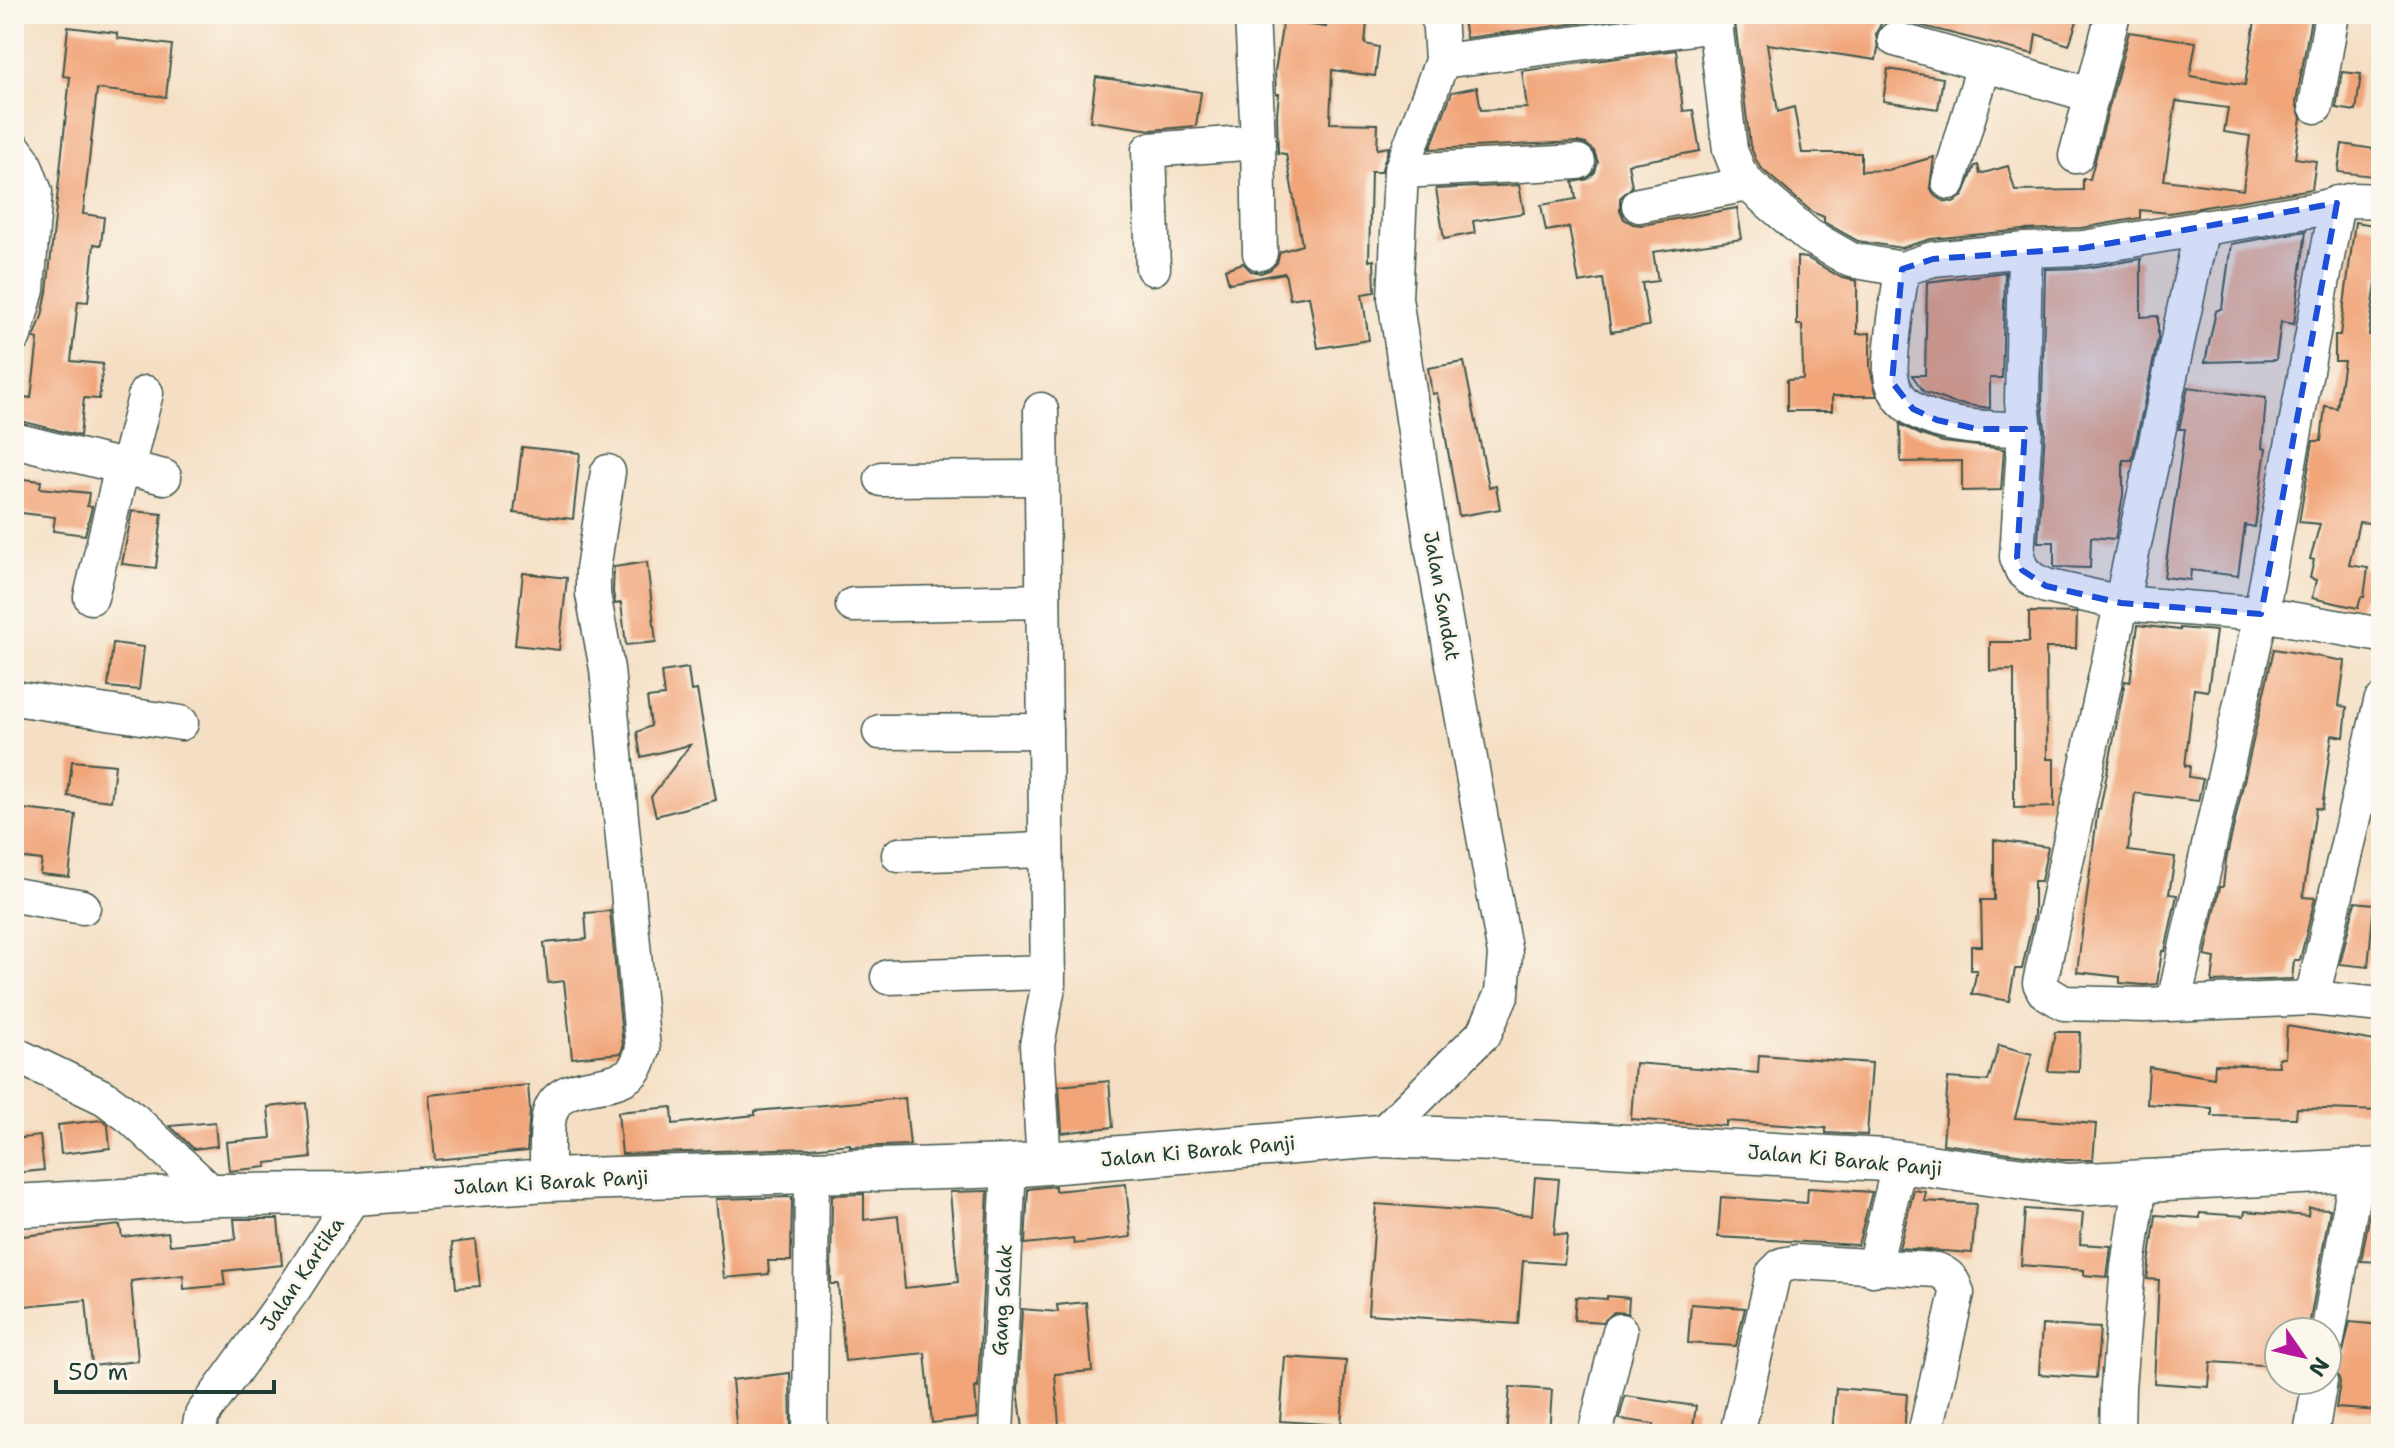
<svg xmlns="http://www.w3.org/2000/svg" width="2395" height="1448" viewBox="0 0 2395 1448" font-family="'Shantell Sans',sans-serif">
<rect width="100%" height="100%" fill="#fbf7ec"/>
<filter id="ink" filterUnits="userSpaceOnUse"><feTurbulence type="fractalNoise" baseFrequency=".0125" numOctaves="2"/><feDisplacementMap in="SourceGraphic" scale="16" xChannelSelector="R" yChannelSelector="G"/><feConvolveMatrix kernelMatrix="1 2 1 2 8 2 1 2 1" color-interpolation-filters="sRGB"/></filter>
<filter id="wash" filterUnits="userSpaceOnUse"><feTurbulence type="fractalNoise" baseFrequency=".006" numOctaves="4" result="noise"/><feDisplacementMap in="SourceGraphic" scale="32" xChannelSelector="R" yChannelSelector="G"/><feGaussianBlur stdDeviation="1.8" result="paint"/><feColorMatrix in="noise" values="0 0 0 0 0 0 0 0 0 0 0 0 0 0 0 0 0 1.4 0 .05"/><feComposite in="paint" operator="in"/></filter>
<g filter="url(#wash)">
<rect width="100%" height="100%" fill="#f5dfc4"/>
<g id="blocks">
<g fill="#f1a579" fill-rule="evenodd">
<path d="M1462 14H1646L1466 38Z"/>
<path d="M1734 14H1883L1881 24 1876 34 1878 48 1876 60 1767 44 1778 112 1794 107 1802 153H1861V171L1888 170 1934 157 1930 187 1935 196 1943 201 1953 202 1963 196 1975 166 1978 165 1980 174 2008 166 2015 191 2083 190V179H2090L2129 32 2196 42 2190 76 2245 85 2256 14H2285L2311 18 2296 103 2301 118 2295 158 2316 161 2312 189 2169 213 2140 210V218L2081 228 2023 230 1931 239 1901 248 1858 241 1824 222V217L1812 212 1763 170 1756 160 1750 145ZM2176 101 2228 108 2224 132 2250 136 2243 190 2164 180Z"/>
<path d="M1900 14H2055L2077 21 2069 45 2036 34 2033 54 1899 20Z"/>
<path d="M1327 19 1367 22 1365 44 1379 47 1375 76 1332 70 1330 123 1378 124 1377 149 1389 147 1381 172H1371L1369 261 1374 260 1375 292 1362 294 1369 340 1318 348 1309 296 1290 299 1285 273 1229 283 1225 269 1243 263 1251 271 1261 273 1270 270 1277 263 1280 252 1302 245 1286 154 1278 153 1277 113 1279 94H1276L1275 71 1283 21 1326 27Z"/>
<path d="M68 27 117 33V38L172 45 166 97 97 89 83 214 104 217 101 245 94 244 88 302 78 301 71 361 103 364 99 399 84 398 80 436 21 421 24 397 31 398 38 339 34 338 42 316 47 292 70 77 63 76Z"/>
<path d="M1676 50 1683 111 1693 110 1700 151 1628 164 1632 187 1620 198V210L1624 219 1633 224 1642 225 1737 208 1742 239 1653 252 1658 281 1642 283 1649 326 1611 332 1603 279 1579 283 1569 227 1546 231 1541 205 1576 199 1573 182 1588 179 1595 172 1598 162 1594 151 1586 144 1577 142 1430 149 1452 92 1477 87 1481 110 1527 108 1522 71Z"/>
<path d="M1888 69 1943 78 1938 109 1883 101Z"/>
<path d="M2342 72 2361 74 2356 111 2336 108Z"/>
<path d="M1096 77 1201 92 1196 126 1151 130 1090 121Z"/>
<path d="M2342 144 2381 150V177L2338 172Z"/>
<path d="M1519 185 1524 213 1473 221 1475 233 1444 239 1436 189Z"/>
<path d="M2355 222 2381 226V275H2377L2369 335H2379L2381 524 2359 522 2349 565 2368 568 2364 597H2361L2358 608 2312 598 2316 580 2310 578 2314 560 2310 559 2320 524 2299 522 2313 441H2321L2325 406 2337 408 2344 361H2335V335H2340Z"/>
<path d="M2306 231 2294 324 2281 322 2276 360 2205 362 2216 311 2222 308 2231 244Z"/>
<path d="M1797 257 1807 258 1842 278 1857 281V334L1870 333V368L1877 396H1832V411H1787V380L1803 379 1802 325H1797Z"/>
<path d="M2141 259V317L2158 316V339L2132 460H2123V496L2115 539 2091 537 2090 568 2054 567V542H2038L2045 430 2042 401 2045 269 2086 268Z"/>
<path d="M2005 272 2002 378H1990V408L1953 403 1924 392 1912 375H1925L1927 282Z"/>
<path d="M1464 362 1489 487 1496 486 1500 509 1459 516 1442 415 1437 393 1432 394 1428 368Z"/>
<path d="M2188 387 2266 398 2262 448 2266 449 2255 527 2245 525 2238 576 2191 570 2190 580 2164 577 2185 429H2179Z"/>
<path d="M1900 424 1921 435 1943 442 2004 449 2001 490 1962 491V461L1901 462Z"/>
<path d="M522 447 580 453 573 519 514 513Z"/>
<path d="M14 478 41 481 40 488 89 493 87 506 92 507 85 535 53 531 55 517 14 512Z"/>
<path d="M132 511 162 514 156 568 122 564Z"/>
<path d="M647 562 656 642 626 645 621 603 615 604 613 592 614 567Z"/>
<path d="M523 573 567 578 559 650 515 645Z"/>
<path d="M2029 612 2077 613 2076 648H2046L2047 759H2054V807L2014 808V670L1990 671V642H2029Z"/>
<path d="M2138 625 2180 630V628L2216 631 2208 691 2194 689 2185 766H2190L2189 777 2203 779 2198 801 2135 793 2128 851 2175 857 2169 894 2177 895 2165 951H2162L2157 984 2144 985 2120 983V977L2077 972 2098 809H2100L2125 681 2130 682Z"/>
<path d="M113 643 144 647 139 690 108 687Z"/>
<path d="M2274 649 2345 661 2339 706 2347 707 2344 737 2332 735 2322 809 2316 808 2303 897 2315 898 2300 960H2294L2292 979 2212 982 2215 958 2205 956 2220 887H2223L2226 860Z"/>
<path d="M688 668 691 691 697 690 716 800 656 816 651 797 690 745 641 757 637 732 651 726 647 698 664 696 661 672Z"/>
<path d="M72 761 115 765 111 801 68 796Z"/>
<path d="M14 808 76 815 69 877 40 874 42 860 14 857Z"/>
<path d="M1994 840 2048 847 2041 881H2034V915L2022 969H2015L2009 1001 1972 994 1977 970H1971V946H1982L1981 900H1994Z"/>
<path d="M2355 902 2374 904 2368 967 2340 964Z"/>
<path d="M610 911 623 1047 621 1053 572 1058 564 981 548 983 544 943 587 939 585 913Z"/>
<path d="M2287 1026 2381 1042V1111L2297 1108 2296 1118 2212 1116V1108L2147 1104 2149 1067 2214 1078 2215 1064 2279 1066 2278 1058H2285Z"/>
<path d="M2055 1032H2080L2079 1072 2048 1071Z"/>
<path d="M1999 1045 2032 1054 2015 1118 2096 1124 2093 1160H2062L1943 1144 1948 1078 1988 1081Z"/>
<path d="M1759 1055 1872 1063 1867 1135 1826 1133V1128L1726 1121V1126L1631 1119 1635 1063 1758 1073Z"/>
<path d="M1109 1081 1113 1127 1062 1133 1059 1086Z"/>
<path d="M528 1085 530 1110 527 1151 435 1160 429 1095Z"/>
<path d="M905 1098 910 1145 850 1147V1144L810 1148 622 1154 618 1112 672 1107 673 1124 755 1115V1111Z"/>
<path d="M306 1103 311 1158 266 1163 267 1167 229 1171 226 1142 271 1138 268 1107Z"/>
<path d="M101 1120 108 1125 110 1148 61 1154 58 1125Z"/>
<path d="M215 1122 217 1146 194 1149 170 1126Z"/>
<path d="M40 1136 44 1170 16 1173 14 1139Z"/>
<path d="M1535 1177 1559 1179 1554 1234 1567 1235 1564 1264 1523 1261 1518 1324 1368 1314 1376 1204 1532 1215Z"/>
<path d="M1126 1184 1131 1237 1074 1244 1073 1239 1025 1244 1028 1189 1055 1186V1191Z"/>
<path d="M1808 1188 1872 1192 1858 1245 1718 1237 1721 1197 1807 1203Z"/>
<path d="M1914 1190 1926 1192 1924 1201 1976 1204 1972 1253 1899 1248Z"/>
<path d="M988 1191 978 1388 975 1387 977 1418 932 1423 925 1353 845 1361 838 1284H831L832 1195 864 1194V1220L898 1216 905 1288 958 1282 950 1192Z"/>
<path d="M792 1197 791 1261H768L769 1274 724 1278 716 1199Z"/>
<path d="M2309 1208 2330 1209 2308 1332H2279V1366L2211 1362 2209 1387 2154 1383 2159 1280 2147 1279 2156 1215 2200 1218V1213L2244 1216 2245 1211 2308 1216Z"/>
<path d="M2025 1209 2083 1213 2080 1244 2111 1246 2107 1277 2084 1275V1270L2021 1265Z"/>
<path d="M2370 1212 2381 1213V1262L2361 1261Z"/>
<path d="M234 1219H278L282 1265 223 1271 225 1285 184 1289 183 1275 131 1281 138 1361 92 1366 86 1300 14 1307V1237L120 1225 122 1237 168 1232 170 1245 236 1239Z"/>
<path d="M475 1240 480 1286 456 1288 452 1243Z"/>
<path d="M1607 1296 1629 1298 1628 1313 1614 1312 1603 1322 1574 1320 1576 1297 1607 1299Z"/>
<path d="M1086 1302 1092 1371 1055 1374 1059 1425 1023 1429 1018 1390 1022 1309 1058 1312 1057 1305Z"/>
<path d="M1691 1304 1745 1308 1736 1346 1688 1343Z"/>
<path d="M2350 1322 2381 1325V1411L2336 1408 2340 1382 2333 1359 2343 1352Z"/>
<path d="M2042 1325 2100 1328 2096 1378 2039 1374Z"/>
<path d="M1285 1357 1346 1361 1341 1425 1280 1421Z"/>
<path d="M790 1373 791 1434H737L732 1380Z"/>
<path d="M1510 1387 1552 1390 1549 1434H1506Z"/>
<path d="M1836 1388 1907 1394 1904 1434H1832Z"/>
<path d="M1625 1396 1696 1406 1692 1434H1653L1654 1424 1619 1419Z"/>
</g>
</g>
</g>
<g filter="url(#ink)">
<use href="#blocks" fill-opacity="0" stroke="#3f554a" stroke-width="2"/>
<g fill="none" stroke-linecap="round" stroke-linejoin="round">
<defs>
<g id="minor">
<path d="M1252 14 1258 142 1260 253"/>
<path d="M1714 14 1730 150 1738 170 1748 184 1809 236 1851 260 1902 269 1933 259 2025 250 2083 248 2312 210 2353 200 2381 201"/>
<path d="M1895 39 2091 95"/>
<path d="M1442 61 1716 25"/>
<path d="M2316 106 2332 14"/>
<path d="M14 148 23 160 35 192 27 290 14 336"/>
<path d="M2076 156 2113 14"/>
<path d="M1401 171 1578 162"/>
<path d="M1949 182 1984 65"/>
<path d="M1639 205 1748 184"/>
<path d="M2202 227 2040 983 2044 991 2064 1003 2144 1005 2312 998 2381 1005"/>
<path d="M2025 250 2022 402 2025 429 2017 557 2022 570 2033 580 2046 586 2121 603 2261 614 2381 635"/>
<path d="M1153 268 1149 150 1258 142"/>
<path d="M1902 269C1899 292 1887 364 1892 381 1904 429 1987 429 2025 429"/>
<path d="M1041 410 1048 987 1037 1045 1044 1164"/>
<path d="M14 440 164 477"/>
<path d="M127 468 146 393"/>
<path d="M882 479 1041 478"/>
<path d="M91 597 122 467"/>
<path d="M853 605 1043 601"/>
<path d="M14 698 181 723"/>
<path d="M880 732 1045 731"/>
<path d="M899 855 1046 850"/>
<path d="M14 895 83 907"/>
<path d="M888 977 1048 972"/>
<path d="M2312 998 2381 702"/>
<path d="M2174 1002 2261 614 2337 203"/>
<path d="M14 1054 105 1098 133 1119 214 1195"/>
<path d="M1380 1136 1485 1032 1502 993 1505 954 1433 552 1395 298 1401 171 1442 61 1439 14"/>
<path d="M547 1180C548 1160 545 1137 549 1117 556 1079 603 1092 627 1076 637 1070 639 1060 643 1050L607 669 593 594V569L608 472"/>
<path d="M1873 1269 1900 1162"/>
<path d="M2327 1340 2357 1170"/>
<path d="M810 1430 812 1172"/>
<path d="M198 1434 202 1415 295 1287 355 1194"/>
<path d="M996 1434 1009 1166"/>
<path d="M1595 1434 1620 1331"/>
<path d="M1737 1434 1773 1274 1782 1265 1798 1262 1937 1270C1949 1275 1953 1280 1957 1293L1925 1434"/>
<path d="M2117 1434 2118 1387 2128 1266 2140 1183"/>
<path d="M2311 1434 2320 1380"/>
</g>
<path id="tertiary" d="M14 1206 214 1195 355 1194 547 1180 1009 1166 1380 1136 1574 1143 1885 1160 2068 1185 2381 1169"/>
</defs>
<use href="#minor" stroke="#3f554a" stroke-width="37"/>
<use href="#tertiary" stroke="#3f554a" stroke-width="45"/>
<use href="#minor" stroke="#fff" stroke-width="34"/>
<use href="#tertiary" stroke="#fff" stroke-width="42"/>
</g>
</g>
<path fill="#1d4ed8" fill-opacity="0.2" stroke="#1d4ed8" stroke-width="6" stroke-dasharray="16 10" stroke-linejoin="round" d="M2337 203 2261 614 2121 603 2046 586 2022 570 2017 557 2025 429H1977L1937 420 1913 409 1892 382 1902 269 1933 259 2083 248Z"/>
<g text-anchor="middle" stroke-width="6" stroke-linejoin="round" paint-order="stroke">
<g font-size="20" fill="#1f3d34" stroke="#fbf7ec">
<text transform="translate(1442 596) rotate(80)" y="7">Jalan Sandat</text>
<text transform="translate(1198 1151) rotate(-5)" y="7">Jalan Ki Barak Panji</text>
<text transform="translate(1845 1160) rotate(5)" y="7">Jalan Ki Barak Panji</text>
<text transform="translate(551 1182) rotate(-3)" y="7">Jalan Ki Barak Panji</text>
<text transform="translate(302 1274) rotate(-56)" y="7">Jalan Kartika</text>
<text transform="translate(1002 1300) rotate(-87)" y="7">Gang Salak</text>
</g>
</g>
<rect width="2395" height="1448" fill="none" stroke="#fbf7ec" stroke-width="48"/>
<g transform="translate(2303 1356) rotate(124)"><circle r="38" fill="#fbf7ec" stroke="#a3ada2" stroke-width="2"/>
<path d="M0-6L14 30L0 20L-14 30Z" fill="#b5179e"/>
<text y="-12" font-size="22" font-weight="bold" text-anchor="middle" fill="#1f3d34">N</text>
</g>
<path d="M56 1380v12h218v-12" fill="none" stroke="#1f3d34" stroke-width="4"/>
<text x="68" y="1380" font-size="24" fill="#1f3d34" stroke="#fbf7ec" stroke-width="6" paint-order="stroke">50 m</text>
</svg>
